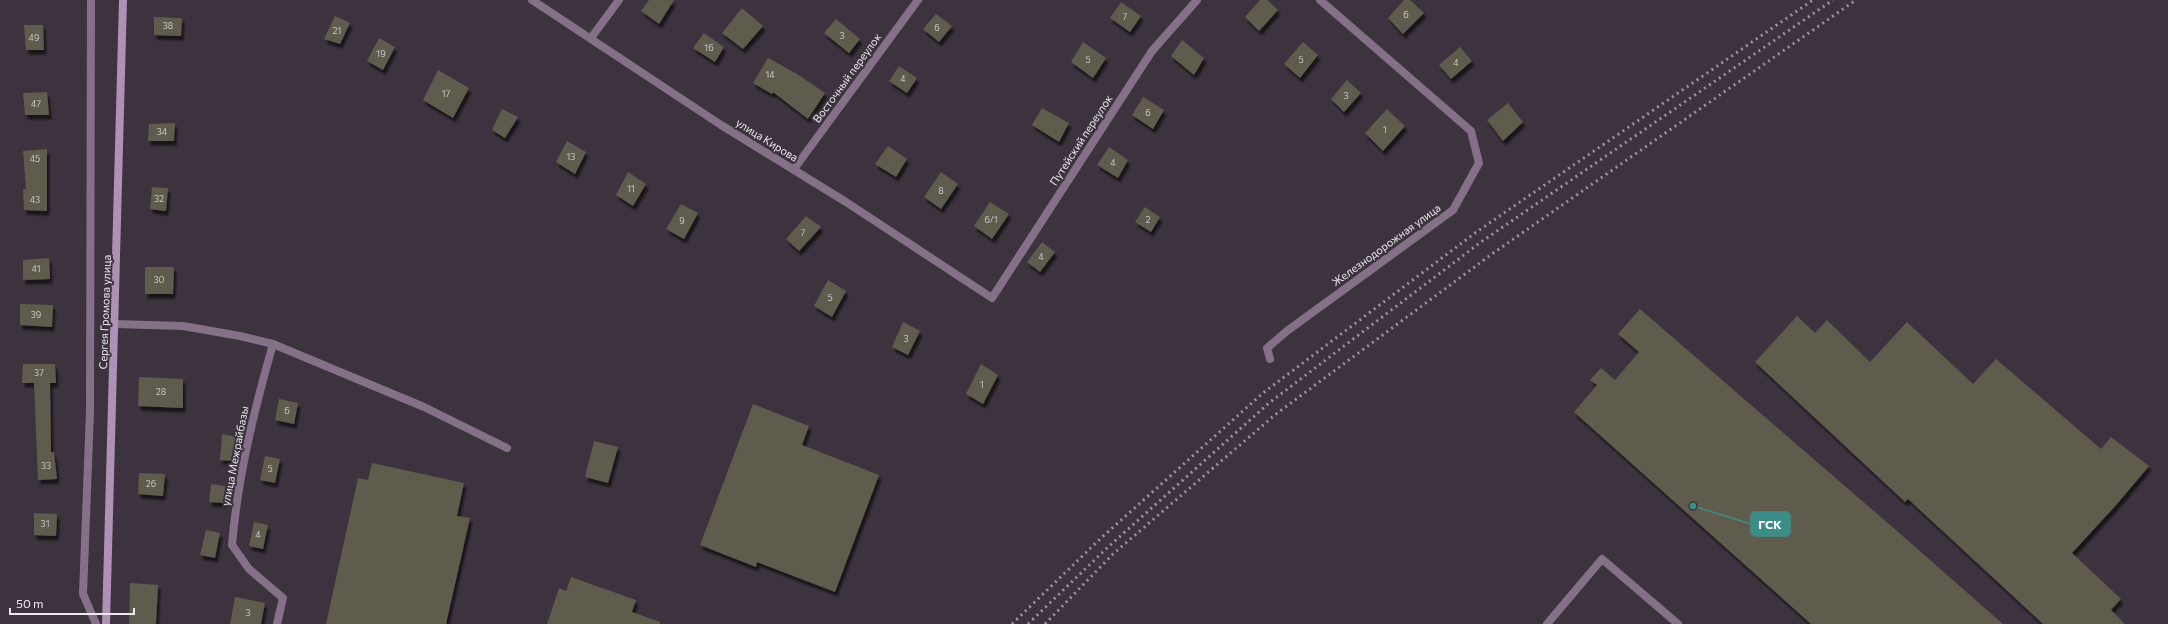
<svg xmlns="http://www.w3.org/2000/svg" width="2168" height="624" viewBox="0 0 2168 624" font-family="Commissioner,sans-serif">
<defs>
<filter id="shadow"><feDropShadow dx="2.5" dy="4.5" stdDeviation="1" flood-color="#0009"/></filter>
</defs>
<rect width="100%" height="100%" fill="#3c333e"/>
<g fill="#5f5b4d" filter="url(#shadow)">
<path d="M649 0H674L659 24 641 11Z"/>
<path d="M1260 0H1267L1278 10 1259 31 1245 17Z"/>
<path d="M1404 0H1410L1424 13 1403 34 1388 18Z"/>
<path d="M1121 2 1141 16 1130 32 1110 18Z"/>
<path d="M742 8 763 26 743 49 722 33Z"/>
<path d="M936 14 952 26 939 42 923 29Z"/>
<path d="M335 16 350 23 340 44 324 39Z"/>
<path d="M154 17 182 18 181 36 154 35Z"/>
<path d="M836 19 860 39 849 53 824 33Z"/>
<path d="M24 25H43L44 50H26Z"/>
<path d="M704 33 724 47 715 62 693 48Z"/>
<path d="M379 38 395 47 383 70 367 61Z"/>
<path d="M1182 40 1204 58 1194 75 1171 56Z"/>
<path d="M1083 42 1106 58 1093 78 1071 62Z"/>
<path d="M1303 42 1318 55 1300 78 1284 64Z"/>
<path d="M1460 47 1472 61 1451 79 1439 65Z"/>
<path d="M768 58 797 74 825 93 808 119 773 92 772 94 753 83Z"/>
<path d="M899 66 917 78 907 93 889 81Z"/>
<path d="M438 70 469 88 453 118 423 100Z"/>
<path d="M1347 80 1361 93 1344 112 1331 99Z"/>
<path d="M47 92 49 115H25L23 93Z"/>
<path d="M1143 97 1164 110 1153 129 1132 115Z"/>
<path d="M1508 103 1523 122 1503 141 1487 120Z"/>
<path d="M1042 108 1069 123 1059 142 1032 125Z"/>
<path d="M502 109 518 117 505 138 492 130Z"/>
<path d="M1387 109 1405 126 1383 151 1365 133Z"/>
<path d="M175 123 174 141H148L149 124Z"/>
<path d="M567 141 586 152 575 174 556 162Z"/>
<path d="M888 146 907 159 896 177 875 164Z"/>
<path d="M1109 147 1128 160 1118 178 1097 165Z"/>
<path d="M47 149V211L24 210 23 189H26L23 151Z"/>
<path d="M628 172 646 184 633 206 616 195Z"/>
<path d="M941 172 958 184 941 209 924 197Z"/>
<path d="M152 187 168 188 166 211 150 209Z"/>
<path d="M990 202 1009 214 992 239 974 226Z"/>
<path d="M681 204 698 213 684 239 666 229Z"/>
<path d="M1145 207 1160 217 1151 232 1135 222Z"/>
<path d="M806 216 821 227 799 251 786 239Z"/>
<path d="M1042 242 1055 252 1040 272 1027 262Z"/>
<path d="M49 258 50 279 23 280V260Z"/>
<path d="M145 267H174L173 294H145Z"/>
<path d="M828 280 846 291 832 317 814 306Z"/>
<path d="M20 304 53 305 52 327 20 325Z"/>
<path d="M1640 309 1897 531 2003 624H1811L1574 412 1597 385 1590 380 1601 368 1615 380 1639 352 1618 334Z"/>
<path d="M1797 316 1815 333 1827 320 1870 362 1907 322 1973 384 1996 359 2101 449 2111 437 2149 466 2117 504 2072 553 2121 599 2111 610 2125 624H2043L1908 499 1905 502 1755 362Z"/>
<path d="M903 322 920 331 908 355 892 347Z"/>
<path d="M23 364H55L56 383H50L51 452H54L57 479 38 480 34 383H22Z"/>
<path d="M981 364 998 375 983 404 966 394Z"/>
<path d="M139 377 183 379V408L138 406Z"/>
<path d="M279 399 298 403 294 424 275 420Z"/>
<path d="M753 404 809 426 802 445 879 475 835 592 757 562 756 567 700 545Z"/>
<path d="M222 434 236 437 234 461 220 460Z"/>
<path d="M594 441 618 447 608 483 585 477Z"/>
<path d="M265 456 280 459 275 483 260 480Z"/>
<path d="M372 463 464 483 457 516 470 518 446 624H326L358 478 368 480Z"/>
<path d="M139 473 165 474 163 496 138 494Z"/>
<path d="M211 484 225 486 224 503 209 502Z"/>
<path d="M34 513 57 514 56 536 34 535Z"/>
<path d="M254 522 268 525 263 549 249 546Z"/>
<path d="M206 530 220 533 215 558 200 555Z"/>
<path d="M571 577 636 600 632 612 660 622V624H547L559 588 566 591Z"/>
<path d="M130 583 158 585 156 624H129Z"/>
<path d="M235 597 265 603 261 624H230Z"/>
</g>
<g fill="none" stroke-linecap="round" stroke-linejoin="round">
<g stroke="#847188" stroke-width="8">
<path d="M91 0 90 412 83 594 96 624"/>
<path d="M532 0 721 125 846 202 992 298 1152 51 1197 0"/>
<path d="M591 38 619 0"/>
<path d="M794 169 918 0"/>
<path d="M115 324 183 326 240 336 273 344 424 407 507 448"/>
<path d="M273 344C254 411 238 475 232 545L249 569 283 598 277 624"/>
<path d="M1270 359 1267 348 1287 331 1453 210 1479 163 1471 131 1320 0"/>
<path d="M1547 624 1602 559 1678 624"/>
</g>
<path stroke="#af91b6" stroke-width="8" d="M106 624 123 0"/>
<g stroke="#9b939d" stroke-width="3" stroke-dasharray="2 4" stroke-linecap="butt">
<path d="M1012 624 1100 539 1263 393 1475 233 1813 0"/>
<path d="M1028 624 1107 548 1269 403 1481 242 1833 0"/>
<path d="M1045 624 1113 554 1276 414 1492 254 1856 0"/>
</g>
</g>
<g text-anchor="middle" stroke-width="4" stroke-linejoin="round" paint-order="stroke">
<g font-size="9" fill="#cac5c7">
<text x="1406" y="18">6</text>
<text x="1125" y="20">7</text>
<text x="168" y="29">38</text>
<text x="937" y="31">6</text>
<text x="337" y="34">21</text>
<text x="842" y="39">3</text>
<text x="34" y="41">49</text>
<text x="709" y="51">16</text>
<text x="381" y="57">19</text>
<text x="1088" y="63">5</text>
<text x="1301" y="63">5</text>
<text x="1456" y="66">4</text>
<text x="770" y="78">14</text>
<text x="903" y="82">4</text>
<text x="446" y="97">17</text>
<text x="1346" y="99">3</text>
<text x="36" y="107">47</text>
<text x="1148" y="116">6</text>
<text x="1385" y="133">1</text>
<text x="162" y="135">34</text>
<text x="571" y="160">13</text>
<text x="35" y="162">45</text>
<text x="1113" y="166">4</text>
<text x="631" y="192">11</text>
<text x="941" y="194">8</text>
<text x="159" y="202">32</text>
<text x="35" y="203">43</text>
<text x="991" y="223">6/1</text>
<text x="1148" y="223">2</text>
<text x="682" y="224">9</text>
<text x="803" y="236">7</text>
<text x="1041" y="260">4</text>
<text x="36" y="272">41</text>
<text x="159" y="283">30</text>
<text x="830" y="301">5</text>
<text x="36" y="318">39</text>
<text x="906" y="342">3</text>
<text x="39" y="376">37</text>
<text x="982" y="388">1</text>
<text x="161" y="395">28</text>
<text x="287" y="414">6</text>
<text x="46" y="469">33</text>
<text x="270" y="472">5</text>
<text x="151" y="487">26</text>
<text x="45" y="527">31</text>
<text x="258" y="538">4</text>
<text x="248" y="616">3</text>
</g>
<g font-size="11" fill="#eee8f0" stroke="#3c333e">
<text transform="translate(847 78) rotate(-54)" y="4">Восточный переулок</text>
<text transform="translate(767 140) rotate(32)" y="4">улица Кирова</text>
<text transform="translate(1081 140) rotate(-57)" y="4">Путейский переулок</text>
<text transform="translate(1386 245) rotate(-36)" y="4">Железнодорожная улица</text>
<text transform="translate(105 312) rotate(-88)" y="4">Сергея Громова улица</text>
<text transform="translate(235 456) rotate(-79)" y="4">улица Межрайбазы</text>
</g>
</g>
<path fill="none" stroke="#3c8d88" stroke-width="1.5" d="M1693 506L1751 524"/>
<circle fill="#3c8d88" stroke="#3c333e" stroke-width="1.5" cx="1693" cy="506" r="4"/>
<rect fill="#3c8d88" stroke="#3c8d88" stroke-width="1.5" x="1751" y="512" width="39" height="24" rx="4"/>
<g font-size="12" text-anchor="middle" font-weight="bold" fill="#fff">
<text x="1770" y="529">ГСК</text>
</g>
<path d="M10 608v6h124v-6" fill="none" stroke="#eee8f0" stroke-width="2"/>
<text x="16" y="608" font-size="12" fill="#eee8f0" stroke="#3c333e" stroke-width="3" paint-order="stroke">50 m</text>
</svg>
